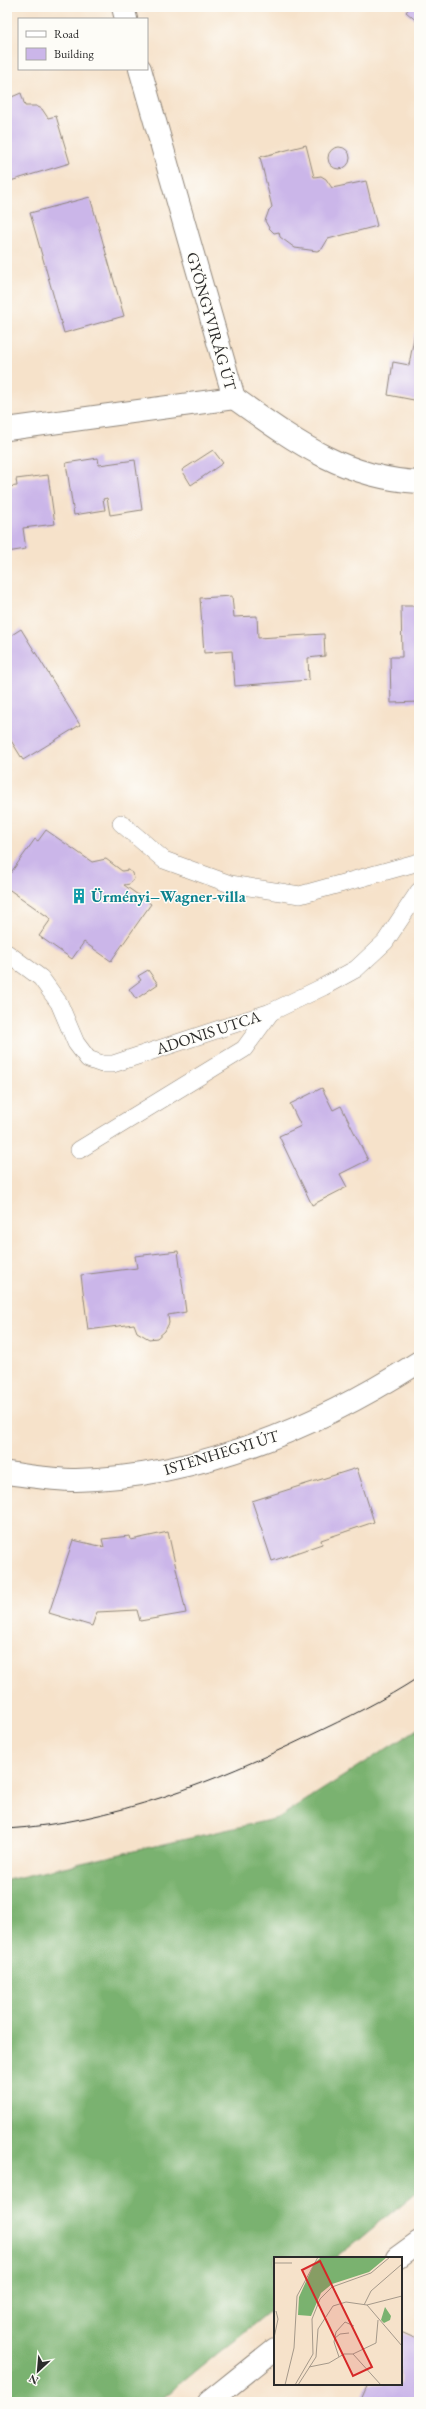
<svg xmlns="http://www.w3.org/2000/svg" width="426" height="2409" viewBox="0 0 426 2409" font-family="'EB Garamond',serif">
<rect width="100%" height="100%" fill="#fdfcf7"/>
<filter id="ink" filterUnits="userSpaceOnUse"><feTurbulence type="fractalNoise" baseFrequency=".025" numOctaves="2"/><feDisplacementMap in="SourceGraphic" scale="8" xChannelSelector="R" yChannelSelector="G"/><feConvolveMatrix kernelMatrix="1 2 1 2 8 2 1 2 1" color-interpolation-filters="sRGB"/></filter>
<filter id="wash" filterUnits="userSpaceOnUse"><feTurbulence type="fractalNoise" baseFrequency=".012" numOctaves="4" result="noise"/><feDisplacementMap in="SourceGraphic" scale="16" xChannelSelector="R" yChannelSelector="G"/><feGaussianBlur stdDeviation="0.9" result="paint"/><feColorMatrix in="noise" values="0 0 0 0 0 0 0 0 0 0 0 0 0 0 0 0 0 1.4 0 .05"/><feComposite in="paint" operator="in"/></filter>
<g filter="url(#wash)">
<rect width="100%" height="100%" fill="#f6e2ca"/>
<path fill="#7ab26f" stroke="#526e4d" d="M419 1728V2190L336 2258H275V2307L158 2402H7V1880L278 1818Z"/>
<g id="blocks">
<g fill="#cbb6e9">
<path d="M410 7H419V23L406 12Z"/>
<path d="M21 93 25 106H36L42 109 48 118 56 116 70 163 7 182V99Z"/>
<path d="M306 145 314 177 321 176 326 179 332 188 366 181 377 226 328 239 322 249 317 251 295 248 280 237 279 232 274 233 269 228 265 221 269 210 272 207 260 157Z"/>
<circle cx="339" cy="158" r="11"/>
<path d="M90 197 124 316 64 333 30 213Z"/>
<path d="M415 332 419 333V401L388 395 393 362 409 365Z"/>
<path d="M213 450 223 463 191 485 182 470Z"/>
<path d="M98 458 99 465 135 460 142 510 110 515 107 498 103 499 105 510 74 515 66 463Z"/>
<path d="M48 475 55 524 23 528 26 549 7 552V487L17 486 16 479Z"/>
<path d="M232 596 234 617 257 616 258 638 324 634 325 656 308 658 309 680 235 686 232 651 204 653 200 598Z"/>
<path d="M401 606H419V702L391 703 390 657H402Z"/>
<path d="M21 629 80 725 23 760 7 734V638Z"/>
<path d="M46 830 92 862 106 859 122 871 128 870 133 873 134 879 130 884 124 885 151 904 111 961 84 942 72 959 39 936 51 919 7 888V878L35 839 38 841Z"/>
<path d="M148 970 158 984 136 999 129 989 141 980 138 976Z"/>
<path d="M322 1088 333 1110 341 1106 368 1160 340 1174 347 1187 312 1205 279 1136 301 1126 290 1104Z"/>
<path d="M178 1251 186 1312 168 1315 169 1323 165 1331 157 1338 149 1339 137 1332 134 1324 88 1330 81 1275 137 1268 135 1256Z"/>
<path d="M357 1468 374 1522 321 1540 322 1544 272 1561 252 1501Z"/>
<path d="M168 1532 186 1613 140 1621 137 1610 97 1612 92 1626 49 1613 73 1540 104 1547 102 1539 130 1536 131 1540Z"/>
<path d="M401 2332 419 2340V2402H360L368 2384H401Z"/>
</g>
</g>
</g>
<g filter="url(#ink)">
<use href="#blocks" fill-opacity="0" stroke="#90867a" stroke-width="1"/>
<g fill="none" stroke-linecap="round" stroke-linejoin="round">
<defs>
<g id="service">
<path d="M121 823 164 860 230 884 300 895 419 862"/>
<path d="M7 953 41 978 59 1003 76 1043 88 1059 102 1064H113L271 1012 323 987 356 969 385 942 419 891"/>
<path d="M79 1150 244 1049 271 1012"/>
</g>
<g id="minor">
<path d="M123 7 126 19"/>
<path d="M140 69 234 398"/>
<path d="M234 398C293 440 343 478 419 482"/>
<path d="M7 429 234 398"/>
<path d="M397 2258 419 2242"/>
<path d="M209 2402 275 2349"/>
</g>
<path id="tertiary" d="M7 1473C30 1476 53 1480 76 1480 199 1477 317 1427 419 1362"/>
</defs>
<use href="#service" stroke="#90867a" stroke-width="18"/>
<use href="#minor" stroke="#90867a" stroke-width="24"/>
<use href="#tertiary" stroke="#90867a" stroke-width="24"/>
<use href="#service" stroke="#fff" stroke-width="17"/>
<use href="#minor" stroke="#fff" stroke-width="22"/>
<use href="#tertiary" stroke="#fff" stroke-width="22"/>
<path stroke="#2b2b2b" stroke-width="1" d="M7 1829C114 1822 214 1782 309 1736 347 1718 384 1700 419 1677"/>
</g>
</g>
<defs>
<symbol id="building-bare" viewBox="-9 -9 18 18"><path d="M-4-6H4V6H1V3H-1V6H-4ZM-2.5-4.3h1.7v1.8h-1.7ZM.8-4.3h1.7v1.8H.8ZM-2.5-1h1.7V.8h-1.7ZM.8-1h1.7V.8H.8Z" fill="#0f9aa8" stroke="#fdfcf7" stroke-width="2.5" paint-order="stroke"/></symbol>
</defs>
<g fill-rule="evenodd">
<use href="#building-bare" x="68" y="885" width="22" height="22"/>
</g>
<g text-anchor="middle" stroke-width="3" stroke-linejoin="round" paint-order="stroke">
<g font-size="16" fill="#2b2b2b" stroke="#fdfcf7">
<text transform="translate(212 321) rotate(74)" y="6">GYÖNGYVIRÁG ÚT</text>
<text transform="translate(208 1032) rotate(-18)" y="6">ADONIS UTCA</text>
<text transform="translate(221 1452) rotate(-17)" y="6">ISTENHEGYI ÚT</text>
</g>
<g font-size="16" font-weight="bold" fill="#0d838f" stroke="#fdfcf7" text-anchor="start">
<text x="91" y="902">Ürményi–Wagner-villa</text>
</g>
</g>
<g transform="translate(274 2257)">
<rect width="128" height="128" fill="#f6e2ca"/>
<path d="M47 0H113L95 15 58 27 47 36 37 59 24 58 25 40 40 7ZM111 50 117 59 116 63 110 66 107 63Z" fill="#7ab26f"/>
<path fill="none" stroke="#a5998a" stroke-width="1" d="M0 6H18M90 48 97 34 128 7M93 48 128 89M0 81 4 62 2 54M61 81 66 77 75 76M79 97 102 86 104 63M79 97 107 128M65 100 60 85 62 75 71 65 80 69M35 110 55 106 70 97H79M11 128 20 91 23 39 44 0M21 128 39 97 38 62 46 42 58 30 97 16 116 0M24 128 42 100 44 72 59 49 72 45 93 48 128 39"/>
<path fill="#d62828" fill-opacity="0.15" stroke="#d62828" stroke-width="2" d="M46 4 98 110 79 119 28 13Z"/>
<rect width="128" height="128" fill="none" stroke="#2b2b2b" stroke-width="2"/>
</g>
<rect width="426" height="2409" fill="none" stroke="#fdfcf7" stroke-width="24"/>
<rect x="18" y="18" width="130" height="52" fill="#fdfcf7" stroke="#a9a8a5"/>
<rect x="26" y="31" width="20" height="6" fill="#ffffff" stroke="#a9a8a5"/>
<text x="54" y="38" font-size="12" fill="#2b2b2b">Road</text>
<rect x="26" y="48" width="20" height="12" fill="#cbb6e9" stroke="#a9a8a5"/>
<text x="54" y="58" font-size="12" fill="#2b2b2b">Building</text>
<g transform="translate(38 2371) rotate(206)" stroke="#fdfcf7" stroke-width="3" paint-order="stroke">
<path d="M0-3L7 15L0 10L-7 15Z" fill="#2b2b2b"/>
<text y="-6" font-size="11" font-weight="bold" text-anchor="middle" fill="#2b2b2b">N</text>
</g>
</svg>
